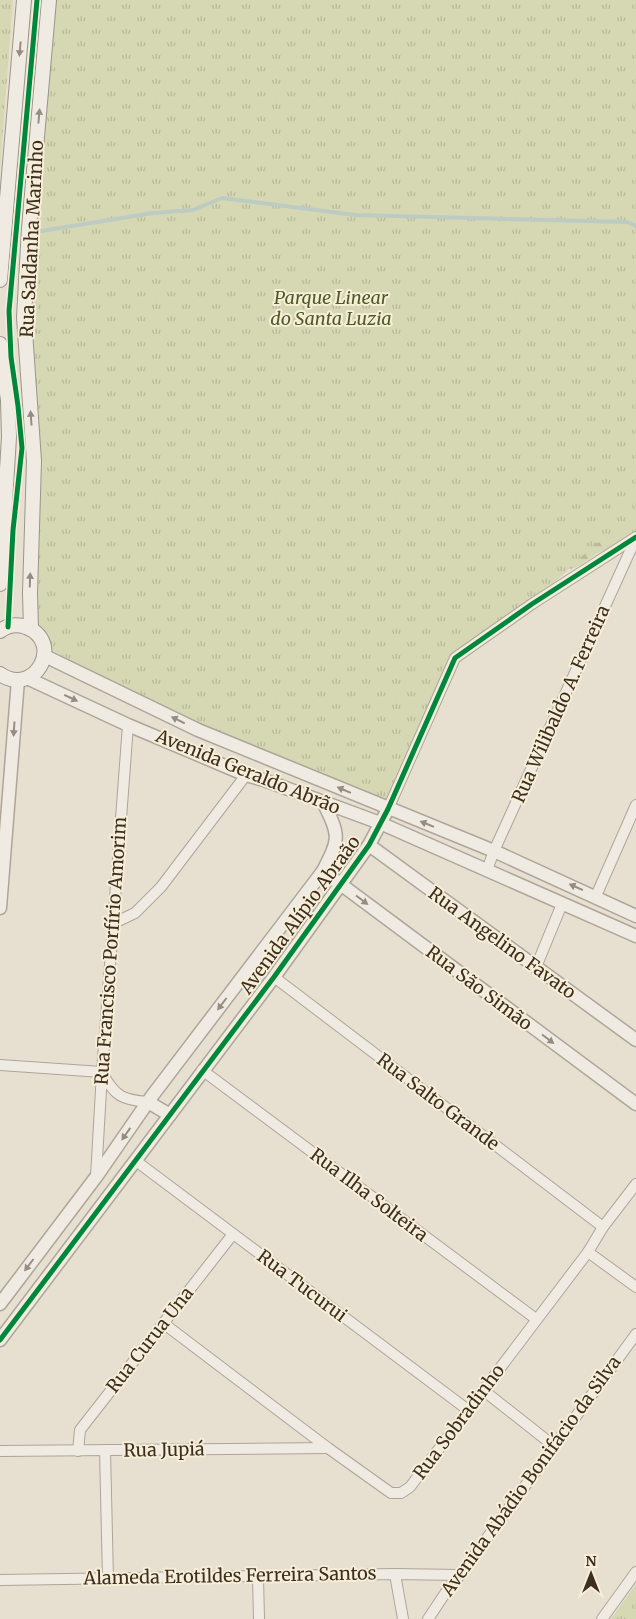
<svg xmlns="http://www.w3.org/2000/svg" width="636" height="1619" viewBox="0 0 636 1619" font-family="Merriweather,serif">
<defs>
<pattern id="forest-firs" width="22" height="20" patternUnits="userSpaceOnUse" patternTransform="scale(1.25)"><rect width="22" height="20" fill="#d6d7b3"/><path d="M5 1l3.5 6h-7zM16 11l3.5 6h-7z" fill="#b9b99a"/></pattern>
<pattern id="park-tufts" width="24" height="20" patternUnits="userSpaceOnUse" patternTransform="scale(1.25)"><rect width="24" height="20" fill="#d6d7b3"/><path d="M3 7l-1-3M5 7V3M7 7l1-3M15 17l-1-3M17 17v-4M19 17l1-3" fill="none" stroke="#b9b99a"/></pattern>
</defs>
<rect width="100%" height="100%" fill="#e7e0d1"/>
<path fill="url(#forest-firs)" d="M628 534 608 549 598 553 577 567 570 569 565 562 578 540Z"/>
<g fill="url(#park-tufts)">
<path d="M0 0H13L0 170Z"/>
<path d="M49 0H636V537L596 543 532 604 455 658 388 809 198 730 50 649 35 626 26 349Z"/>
<path d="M636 1584V1619H611Z"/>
</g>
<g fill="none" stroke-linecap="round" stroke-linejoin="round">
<path stroke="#bcccc2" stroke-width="4" d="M41 231 153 213 193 210 222 198 355 215 627 222 636 226"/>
<defs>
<g id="minor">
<path d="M388 809 455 658 532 604 636 537"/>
<path d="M487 870 494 851 636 538"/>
<path d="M596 896 636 805"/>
<path d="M114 923 135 913 161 887 246 775"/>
<path d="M536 967 562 904"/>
<path d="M274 977 603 1227"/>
<path d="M0 1065 102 1072"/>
<path d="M202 1070 536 1319"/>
<path d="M102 1073C115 1096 122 1100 148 1102"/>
<path d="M136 1161 468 1410"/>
<path d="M96 1177 102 1072 128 725"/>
<path d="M588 1252 636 1287"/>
<path d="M163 1323 328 1448 391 1493H401L410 1487 588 1252 603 1227 636 1184"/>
<path d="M483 1390 554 1446"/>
<path d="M105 1450 108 1579"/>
<path d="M0 1451 328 1448"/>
<path d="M78 1451 80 1430 233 1234"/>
<path d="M395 1574 403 1619"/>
<path d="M258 1577 259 1619"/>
<path d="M0 1580 395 1574 460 1575"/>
<path d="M428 1619 448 1589 460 1575 636 1334"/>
<path d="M602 1619 636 1572"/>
</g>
<g id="tertiary">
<path d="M45 656 198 730 494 851 636 916"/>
<path d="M27 678 128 725 246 775 264 780 380 823 636 936"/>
<path d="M369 845 636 1040"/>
<path d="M323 871 636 1104"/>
<path d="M0 908 18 680"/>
<path d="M148 1102 170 1115"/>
<path d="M0 1304 96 1177 152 1096 323 871C340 838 340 836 323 802"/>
<path d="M0 1340 274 977 369 845 388 809"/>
</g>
<g id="secondary">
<path d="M0 280 24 0"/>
<path d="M0 344 8 400 9 437 0 584"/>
<path d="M31 629 30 593 34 461 24 317 29 228 49 0"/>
<path d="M0 631C8 625 17 624 26 627 65 642 35 698 0 674"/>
</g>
</defs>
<use href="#minor" stroke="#ada599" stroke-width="12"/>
<use href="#tertiary" stroke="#ada599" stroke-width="15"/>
<use href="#secondary" stroke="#9c958a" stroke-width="16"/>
<use href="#minor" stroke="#efebe3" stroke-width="10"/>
<use href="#tertiary" stroke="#efebe3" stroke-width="12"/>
<use href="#secondary" stroke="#efebe3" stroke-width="14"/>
<defs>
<g id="cycleway">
<path d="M8 627 13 530 22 448 18 406 11 357 9 311 37 0"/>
<path d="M0 1340 274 977 369 845 388 809 455 658 532 604 636 537"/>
</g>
</defs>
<use href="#cycleway" stroke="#f7eed8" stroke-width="8"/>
<use href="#cycleway" stroke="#00873e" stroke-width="5"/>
</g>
<defs><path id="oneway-solid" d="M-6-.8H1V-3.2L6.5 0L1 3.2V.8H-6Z" transform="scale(1.25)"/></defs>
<g fill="#968c82">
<use href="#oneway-solid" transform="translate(20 49) rotate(95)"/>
<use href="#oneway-solid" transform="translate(39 116) rotate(-85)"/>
<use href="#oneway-solid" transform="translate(31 418) rotate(-94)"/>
<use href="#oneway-solid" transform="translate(30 580) rotate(-88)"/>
<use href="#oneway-solid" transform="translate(71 698) rotate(25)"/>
<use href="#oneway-solid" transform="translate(178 720) rotate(-154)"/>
<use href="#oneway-solid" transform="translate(14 729) rotate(94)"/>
<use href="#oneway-solid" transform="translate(344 790) rotate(-157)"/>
<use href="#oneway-solid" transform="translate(427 824) rotate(-158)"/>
<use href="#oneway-solid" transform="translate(576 887) rotate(-156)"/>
<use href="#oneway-solid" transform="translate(362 900) rotate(37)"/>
<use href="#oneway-solid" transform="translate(222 1004) rotate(127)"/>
<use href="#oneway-solid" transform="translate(548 1039) rotate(37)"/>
<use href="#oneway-solid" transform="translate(126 1134) rotate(125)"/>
<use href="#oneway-solid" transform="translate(29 1265) rotate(127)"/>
</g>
<g text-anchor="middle" stroke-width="4" stroke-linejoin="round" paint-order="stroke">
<g font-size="18" fill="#3d2e20" stroke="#f7eed8">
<text transform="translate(32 239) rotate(-87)" y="6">Rua Saldanha Marinho</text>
<text transform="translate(561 704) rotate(-66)" y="6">Rua Wilibaldo A. Ferreira</text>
<text transform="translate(248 772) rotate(22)" y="6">Avenida Geraldo Abrão</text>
<text transform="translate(300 915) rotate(-54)" y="6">Avenida Alípio Abraão</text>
<text transform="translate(502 943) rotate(36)" y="6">Rua Angelino Favato</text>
<text transform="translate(111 951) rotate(-86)" y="6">Rua Francisco Porfírio Amorim</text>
<text transform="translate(479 988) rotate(37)" y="6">Rua São Simão</text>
<text transform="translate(438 1102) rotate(37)" y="6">Rua Salto Grande</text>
<text transform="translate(369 1195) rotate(37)" y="6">Rua Ilha Solteira</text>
<text transform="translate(302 1286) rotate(37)" y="6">Rua Tucurui</text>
<text transform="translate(150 1340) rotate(-52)" y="6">Rua Curua Una</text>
<text transform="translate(459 1422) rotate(-53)" y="6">Rua Sobradinho</text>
<text transform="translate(164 1450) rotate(-1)" y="6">Rua Jupiá</text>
<text transform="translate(531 1476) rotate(-54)" y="6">Avenida Abádio Bonifácio da Silva</text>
<text transform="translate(230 1576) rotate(-1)" y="6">Alameda Erotildes Ferreira Santos</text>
</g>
<g font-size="18" font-style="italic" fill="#4d5a26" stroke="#f7eed8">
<text x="331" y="304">Parque Linear<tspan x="331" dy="21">do Santa Luzia</tspan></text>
</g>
</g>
<g transform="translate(591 1574)" stroke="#f7eed8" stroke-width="4" paint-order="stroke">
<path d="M0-4L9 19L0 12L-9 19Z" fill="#3d2e20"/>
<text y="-8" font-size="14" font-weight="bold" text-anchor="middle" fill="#3d2e20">N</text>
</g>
</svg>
